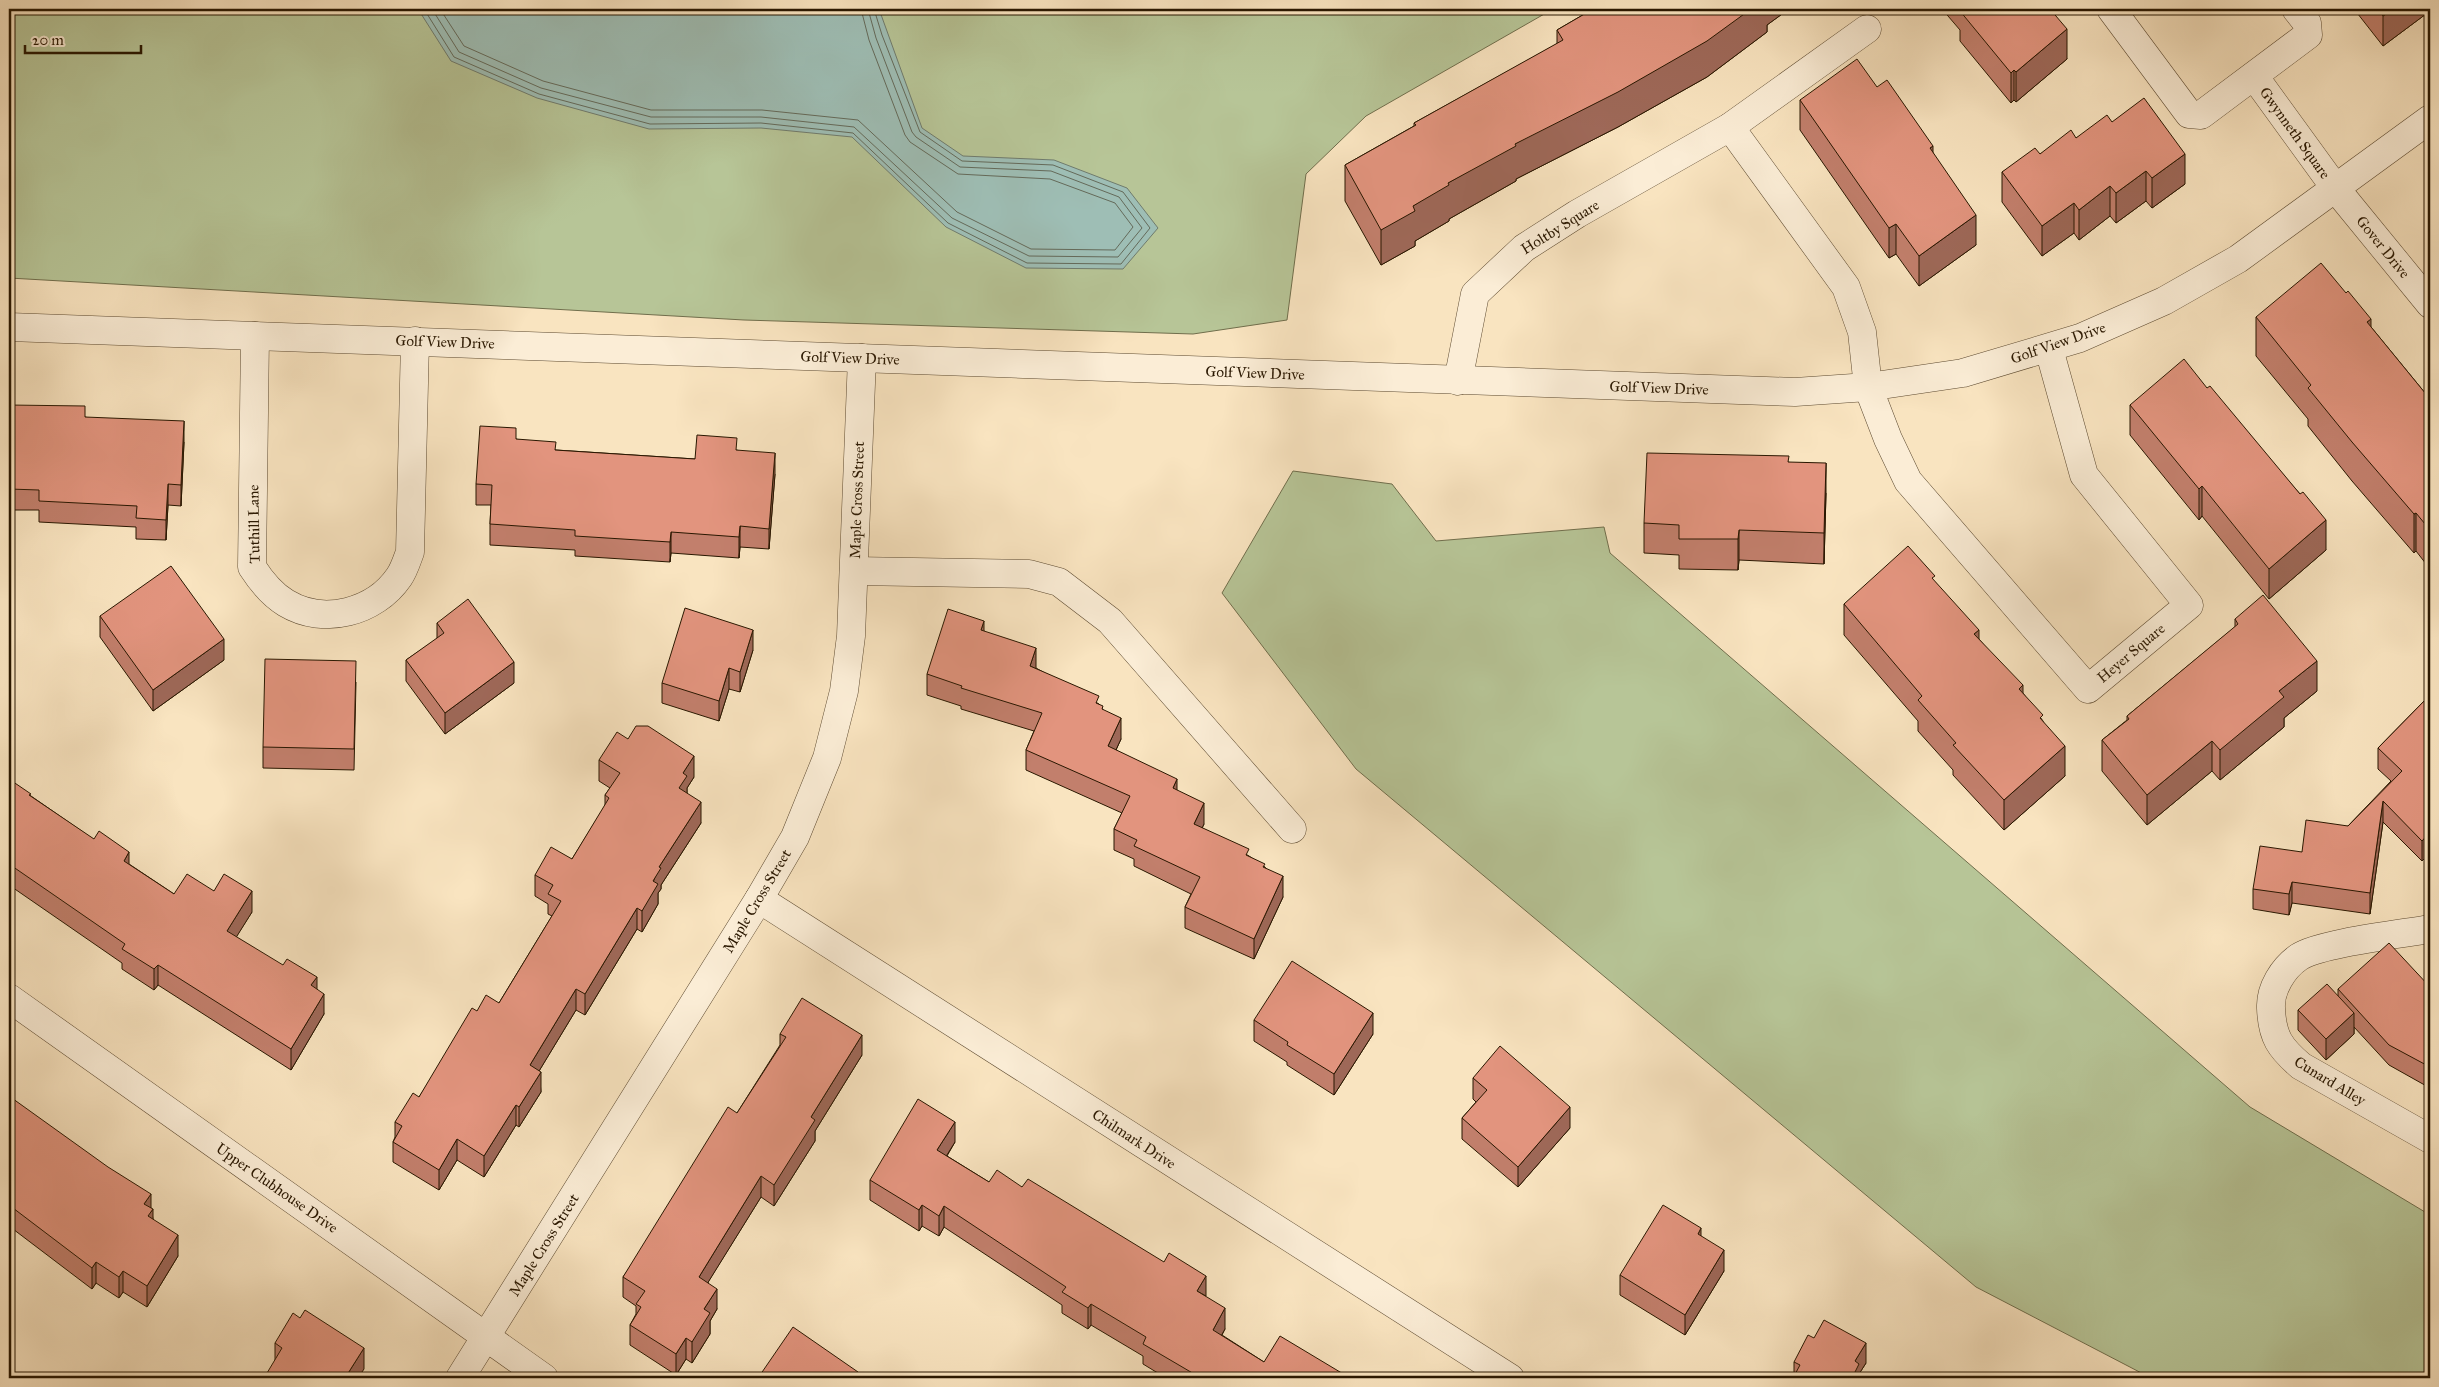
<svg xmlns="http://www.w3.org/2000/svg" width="2439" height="1387" viewBox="0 0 2439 1387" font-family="'IM FELL Great Primer',serif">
<rect width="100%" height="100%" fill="#f9e4c0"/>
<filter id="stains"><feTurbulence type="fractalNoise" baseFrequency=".004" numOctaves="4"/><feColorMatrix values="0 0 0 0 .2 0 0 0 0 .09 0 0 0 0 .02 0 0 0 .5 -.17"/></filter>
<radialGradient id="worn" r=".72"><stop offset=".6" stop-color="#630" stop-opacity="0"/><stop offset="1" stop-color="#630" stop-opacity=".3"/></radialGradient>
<g fill="#b7c597" stroke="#706e4c">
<path d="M9 9H1553L1366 116 1306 174 1287 320 1193 334 744 320 9 278Z"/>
<path d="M1293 471 1392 484 1436 541 1604 527 1610 553 2250 1107 2430 1215V1378H2151L1976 1287 1356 769 1222 593Z"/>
</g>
<path fill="#9ebeb5" stroke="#6f7b6d" d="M418 9H879L922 128 963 156 1054 160 1127 188 1158 228 1123 269 1026 268 946 227 852 137 761 128 649 129 537 98 451 61Z"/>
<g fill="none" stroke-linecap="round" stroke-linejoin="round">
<g stroke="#646a5a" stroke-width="1">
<path d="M424 9 454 57 539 94 650 124 761 123 853 133 948 223 1027 263 1121 264 1150 228 1123 192 1053 165 962 161 920 132 882 35 874 9"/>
<path d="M432 9 459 52 541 88 651 117H761L854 127 952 218 1029 256 1118 257 1142 228 1119 197 1051 171 960 167 916 137 912 132 876 38 868 9"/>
<path d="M440 9 464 46 543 81 651 110H762L858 120 957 212 1031 249 1115 250 1133 227 1115 203 1050 179 958 174 910 142 905 135 869 40 861 9"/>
</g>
<defs>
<g id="street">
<path d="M2111 9 2189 114 2201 115 2308 35 2307 23 2296 9"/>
<path d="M2254 76 2336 189 2430 304"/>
<path d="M1730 127 1846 287 1862 332 1868 387 1888 439 1908 481 2088 689 2189 605 2084 475 2049 349"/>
<path d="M9 327 1795 392 1868 387 1963 373 2080 338 2164 301 2238 259 2430 119"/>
<path d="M255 336 252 567C261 581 271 594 286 603 324 626 375 612 399 577 404 570 407 560 410 552L415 341"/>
<path d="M1458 381 1475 294 1524 248 1577 214 1730 127 1867 29"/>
<path d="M854 571 1029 574 1059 582 1110 621 1292 829"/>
<path d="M759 899 1510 1378"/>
<path d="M2430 929C2401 934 2320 943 2299 957 2283 968 2270 989 2271 1008 2272 1037 2280 1048 2301 1066L2430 1139"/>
<path d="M9 998 544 1378"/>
<path d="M460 1378 759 899 795 837 827 758 844 691 851 636 862 358"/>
</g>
</defs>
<use href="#street" stroke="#5d4a30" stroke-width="29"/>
<use href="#street" stroke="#fbedd6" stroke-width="28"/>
</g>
<g fill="#c27f6c" stroke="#291700">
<path d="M1593 9H1789L1767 25V32L1707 77 1618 127 1516 179V181L1449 219V221L1415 241V246L1381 265 1345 201V165L1414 126V123L1557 44V30Z"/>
<path d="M1942 9H2050L2067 59 2016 102 2014 100 2011 103 1960 41V30Z"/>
<path d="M2354 9H2430V11L2383 46Z"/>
<path d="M1877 87 1933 153 1976 245 1919 286 1896 254 1889 258 1800 130V100Z"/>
<path d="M2112 122 2185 184 2152 208 2146 201 2116 223 2110 216 2079 240 2074 233 2042 256 2002 202V172L2040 154Z"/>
<path d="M2256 317 2371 327 2430 399V569L2416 551 2414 553 2352 481 2308 426V419L2256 356Z"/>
<path d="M2207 388 2300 494 2326 550 2269 599 2202 516 2199 520 2130 435V405Z"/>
<path d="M9 405 85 417 184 442 181 506 168 505 166 540 136 539V527L39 522V510H9Z"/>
<path d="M516 439 556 450 695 459 737 450 775 474 769 549 740 547 739 558 671 553 670 562 575 556V550L490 545V524L491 505H476V484Z"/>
<path d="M1789 462 1826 493 1824 564 1739 560 1738 570 1679 569V555L1644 553V523Z"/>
<path d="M1935 582 1979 639 2023 693 2043 721 2065 776 2004 830 1953 775V770L1918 731V721L1844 635V604Z"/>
<path d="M100 616 224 660 153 711 100 637Z"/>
<path d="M2235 619 2317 691 2284 718V727L2220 780 2212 771 2147 825 2102 771V740L2127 720V716L2235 627Z"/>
<path d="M437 623 514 683 445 734 406 681V660L437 639Z"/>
<path d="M984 631 1036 668 1099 704 1103 710 1121 739 1116 750 1177 791 1204 824 1202 828 1249 856 1265 867 1283 897 1254 959 1185 928V907L1191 894 1134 866V859L1114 850V829L1122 813 1026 770V750L1034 731 961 709V706L927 695V674Z"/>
<path d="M753 650 740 692 729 689 719 721 662 703V683Z"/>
<path d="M356 682 354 770 263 768V747Z"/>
<path d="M2430 695V853L2422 861 2383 822 2370 914 2292 903 2289 915 2253 909V889L2302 852 2348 826 2391 781 2378 769V748Z"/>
<path d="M628 739 694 777 687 788V793L701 823 661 885V889L658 893V904L642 932 637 929 585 1015 576 1010 539 1071 541 1092 519 1127 516 1125 484 1177 457 1160 439 1190 393 1162V1142L395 1137V1122L419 1097 477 1011 499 1003 552 916 548 914V904L535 896V875L572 859 605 806V795L610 788 599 781V760Z"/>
<path d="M9 779 31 796 129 864 174 894 214 891 252 912 236 937 317 989 324 1014 291 1070 158 985 154 990 122 969V963L9 885Z"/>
<path d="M2430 987V1088L2389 1065 2354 1027V1034L2326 1060 2298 1030V1010L2338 996V989Z"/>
<path d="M1254 1020 1373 1034 1334 1095 1287 1065V1062L1254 1041Z"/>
<path d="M780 1034 862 1055 815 1131V1141L774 1206 761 1197 708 1282 717 1309 710 1321V1334L692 1363 686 1359 676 1375 630 1345V1325L636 1314V1306L623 1297V1277L737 1113 780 1045Z"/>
<path d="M1473 1078 1570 1128 1518 1187 1462 1139V1118L1476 1102 1473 1099Z"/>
<path d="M9 1096 151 1208 153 1219 178 1256 147 1307 123 1292 119 1298 96 1283 92 1289 9 1226Z"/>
<path d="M955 1142 947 1156 989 1182 1022 1187 1206 1297 1225 1329 1222 1335 1264 1362 1350 1378H1166L1143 1364V1356L1091 1325 1088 1329 1062 1313V1305L944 1227 939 1236 922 1226 919 1231 870 1200V1180Z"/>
<path d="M1701 1237 1724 1271 1685 1335 1620 1295V1275Z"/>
<path d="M275 1343 364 1369 275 1360Z"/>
<path d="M1794 1362 1866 1363 1859 1374V1378L1794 1377Z"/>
</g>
<g fill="#9e6858" stroke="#291700">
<path d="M1751 9H1789L1767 25V32L1707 77 1618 127 1516 179V181L1449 219V221L1415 241V246L1381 265V230L1413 206 1448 183 1515 144Z"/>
<path d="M2393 9H2430V11L2383 46V16Z"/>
<path d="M2067 29V59L2016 102V72Z"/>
<path d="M2014 70V100L2011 103V73Z"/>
<path d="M1933 146V176L1930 148Z"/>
<path d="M2185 154V184L2152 208V178Z"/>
<path d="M2146 171V201L2116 223V193Z"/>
<path d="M2110 186V216L2079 240V210Z"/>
<path d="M2074 203V233L2042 256V226Z"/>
<path d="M1976 215V245L1919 286V256Z"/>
<path d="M1896 224V254L1889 258V228Z"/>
<path d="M2371 319V358L2367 322Z"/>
<path d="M184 421V442L181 506V485Z"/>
<path d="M775 453V474L769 549V529Z"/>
<path d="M1826 463V493L1824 564V533Z"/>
<path d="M168 484V505L166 540V520Z"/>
<path d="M2202 486V516L2199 520V489Z"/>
<path d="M2416 513V551L2414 553V514Z"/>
<path d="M2326 520V550L2269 599V569Z"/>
<path d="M740 526V547L739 558V537Z"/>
<path d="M1739 530V560L1738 570V539Z"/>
<path d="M671 532V553L670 562V542Z"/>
<path d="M984 621V642L981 630Z"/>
<path d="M753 630V650L740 692V672Z"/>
<path d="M1979 630V660L1974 634Z"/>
<path d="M224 639V660L153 711V690Z"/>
<path d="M1036 648V669L1030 666Z"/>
<path d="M2317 661V691L2284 718V727L2220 780V750L2279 691Z"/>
<path d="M514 662V683L445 734V713Z"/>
<path d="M729 668V689L719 721V701Z"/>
<path d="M2023 685V715L2019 689Z"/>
<path d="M1121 718V739L1108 767V746Z"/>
<path d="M2212 741V771L2147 825V795Z"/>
<path d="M2065 746V776L2004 830V800Z"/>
<path d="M694 756V777L687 788V797L679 788 683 773Z"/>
<path d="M1177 779V800L1173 788Z"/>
<path d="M2383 801V822L2370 914V893Z"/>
<path d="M701 802V823L661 885V889L658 893V904L642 932V911L659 867Z"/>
<path d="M1204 803V824L1194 845V824Z"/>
<path d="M2430 832V853L2422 861V841Z"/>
<path d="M129 852V873L124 861Z"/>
<path d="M1283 876V897L1254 959V939Z"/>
<path d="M2292 882V903L2289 915V894Z"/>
<path d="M252 891V912L227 952V931Z"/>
<path d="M637 908V929L585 1015V994Z"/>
<path d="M158 965V985L154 990V969Z"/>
<path d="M317 977V998L311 985Z"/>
<path d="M576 989V1010L530 1086V1065Z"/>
<path d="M324 994V1014L291 1070V1049Z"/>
<path d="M1373 1013V1034L1334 1095V1074Z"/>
<path d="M2354 1013V1034L2326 1060V1039Z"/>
<path d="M862 1035V1055L815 1131V1141L774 1206V1185L811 1117Z"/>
<path d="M541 1072V1092L519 1127V1107Z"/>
<path d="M516 1105V1125L484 1177V1156Z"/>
<path d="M1570 1107V1128L1518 1187V1167Z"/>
<path d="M955 1122V1142L937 1171V1150Z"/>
<path d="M457 1139V1160L439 1190V1170Z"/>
<path d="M761 1176V1197L699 1297V1277Z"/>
<path d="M151 1194V1212L153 1209V1230L144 1204Z"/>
<path d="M922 1205V1226L919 1231V1210Z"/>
<path d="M944 1206V1227L939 1236V1216Z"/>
<path d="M1701 1228V1249L1698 1234Z"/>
<path d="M178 1235V1256L147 1307V1286Z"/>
<path d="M1724 1250V1271L1685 1335V1315Z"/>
<path d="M96 1262V1283L92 1289V1268Z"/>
<path d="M123 1271V1292L119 1298V1277Z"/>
<path d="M1206 1276V1296L1197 1291Z"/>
<path d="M717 1289V1309L710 1321V1334L692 1363V1342L704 1309Z"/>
<path d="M1091 1304V1325L1088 1329V1308Z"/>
<path d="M1225 1308V1329L1213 1350V1330Z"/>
<path d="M686 1338V1359L676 1375V1354Z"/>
<path d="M1866 1343V1363L1859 1374V1378H1852L1855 1361Z"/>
<path d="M364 1348V1369L358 1378H345Z"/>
<path d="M858 1372V1378H854Z"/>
</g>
<g fill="#e2947e" stroke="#291700">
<path d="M1593 9H1751L1707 41 1618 92 1515 144 1516 146 1448 183 1449 185 1413 206 1415 211 1381 230 1345 165 1416 125 1414 123 1563 40 1557 30Z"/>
<path d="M1963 9H2050L2067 29 2016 72 2014 70 2011 73 1960 11Z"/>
<path d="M2377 9H2393L2383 16Z"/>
<path d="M1857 59 1877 87 1887 80 1933 146 1930 148 1976 215 1919 256 1896 224 1889 228 1800 100Z"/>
<path d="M2144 98 2185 154 2152 178 2146 171 2116 193 2110 186 2079 210 2074 203 2042 226 2002 172 2035 148 2040 154 2071 130 2076 138 2107 115 2112 122Z"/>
<path d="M2321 263 2346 293 2348 291 2371 319 2367 322 2430 399V530L2416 513 2414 514 2352 442 2308 388 2311 385 2256 317Z"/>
<path d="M2184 359 2207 388 2210 386 2300 494 2303 492 2326 520 2269 569 2202 486 2199 489 2130 405Z"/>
<path d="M9 405 85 406V417L184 421 181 485 168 484 166 520 136 518 137 506 39 501V490L9 489Z"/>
<path d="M480 426 516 428V439L556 442 555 450 695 459 697 435 737 438 736 450 775 453 769 529 740 526 739 537 671 532 670 542 575 536V530L490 524 492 485 476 484Z"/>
<path d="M1647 453 1789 456 1788 462 1826 463 1824 533 1739 530 1738 539H1679V525L1644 523Z"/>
<path d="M1908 546 1935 576 1932 578 1979 630 1974 634 2023 685 2019 689 2043 715 2040 718 2065 746 2004 800 1953 745 1956 743 1918 700 1922 696 1844 604Z"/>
<path d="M171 566 224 639 153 690 100 616Z"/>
<path d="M2263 595 2317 661 2279 691 2284 697 2220 750 2212 741 2147 795 2102 740 2129 719 2127 716 2238 624 2235 619Z"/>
<path d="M468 599 514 662 445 713 406 660 444 633 437 623Z"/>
<path d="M685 608 753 630 740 672 729 668 719 701 662 683Z"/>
<path d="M948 609 984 621 981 630 1036 648 1030 666 1099 696 1096 703 1103 706 1102 709 1121 718 1108 746 1177 779 1173 788 1204 803 1194 824 1249 849 1246 855 1265 864 1263 867 1283 876 1254 939 1185 907 1200 877 1134 846 1137 840 1114 829 1130 796 1026 750 1042 713 961 688 962 686 927 674Z"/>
<path d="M265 659 356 661 354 749 263 747Z"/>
<path d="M2430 695V754L2428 757 2430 759V832L2422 841 2383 801 2370 893 2292 882 2289 894 2253 889 2260 846 2302 852 2306 820 2348 826 2402 771 2378 748Z"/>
<path d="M636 726H648L694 756 683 773 687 776 679 788 701 802 659 867 661 868 653 881 658 884 642 911 637 908 585 994 576 989 530 1065 541 1072 519 1107 516 1105 484 1156 457 1139 439 1170 393 1142 402 1126 395 1122 413 1093 419 1097 472 1008 477 1011 486 995 499 1003 561 901 548 894 553 885 535 875 551 847 572 859 609 798 605 795 620 773 599 760 617 732 628 739Z"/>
<path d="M9 779 31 794 29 795 94 839 99 831 129 852 124 861 174 894 187 874 214 891 224 874 252 891 227 931 283 965 287 959 317 977 311 985 324 994 291 1049 158 965 154 969 122 949 125 944 9 864Z"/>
<path d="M2389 943 2430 987V1067L2389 1045 2338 989Z"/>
<path d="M1292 961 1373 1013 1334 1074 1287 1045 1288 1042 1254 1020Z"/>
<path d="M2327 984 2354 1013 2326 1039 2298 1010Z"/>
<path d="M802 998 862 1035 811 1117 815 1120 774 1185 761 1176 699 1277 717 1289 704 1309 710 1313 692 1342 686 1338 676 1354 630 1325 641 1307 636 1304 645 1291 623 1277 728 1107 737 1113 786 1037 780 1034Z"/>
<path d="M1500 1046 1570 1107 1518 1167 1462 1118 1487 1090 1473 1078Z"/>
<path d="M9 1096 108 1167 151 1194 144 1204 153 1209 148 1216 178 1235 147 1286 123 1271 119 1277 96 1262 92 1268 9 1205Z"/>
<path d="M918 1099 955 1122 937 1150 989 1182 997 1170 1022 1187 1028 1179 1164 1262 1169 1253 1206 1276 1197 1291 1225 1308 1213 1330 1264 1362 1280 1336 1350 1378H1201L1143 1344 1146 1337 1091 1304 1088 1308 1062 1292 1066 1287 944 1206 939 1216 922 1205 919 1210 870 1180Z"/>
<path d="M1663 1205 1701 1228 1698 1234 1724 1250 1685 1315 1620 1275Z"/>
<path d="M305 1310 364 1348 345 1378H264L282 1348 275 1343 293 1313 300 1318Z"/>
<path d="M1824 1320 1866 1343 1855 1361 1859 1364 1852 1378H1793L1800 1365 1794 1362 1808 1335 1814 1338Z"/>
<path d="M793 1327 858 1372 854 1378H758Z"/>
</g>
<g text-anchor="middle" stroke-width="4" stroke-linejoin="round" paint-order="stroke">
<g font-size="15" fill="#291700" stroke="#fbedd6">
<text transform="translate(2295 133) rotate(54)" y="5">Gwynneth Square</text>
<text transform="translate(1560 227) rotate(-32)" y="5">Holtby Square</text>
<text transform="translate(2383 247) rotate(51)" y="5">Gover Drive</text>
<text transform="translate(445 342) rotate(2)" y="5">Golf View Drive</text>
<text transform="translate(2058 343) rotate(-19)" y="5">Golf View Drive</text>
<text transform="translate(850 358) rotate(2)" y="5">Golf View Drive</text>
<text transform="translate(1255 373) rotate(2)" y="5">Golf View Drive</text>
<text transform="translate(1659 388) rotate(2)" y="5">Golf View Drive</text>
<text transform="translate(857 500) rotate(-88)" y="5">Maple Cross Street</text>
<text transform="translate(254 524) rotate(-91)" y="5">Tuthill Lane</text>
<text transform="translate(2131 653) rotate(-40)" y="5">Heyer Square</text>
<text transform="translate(757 901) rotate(-59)" y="5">Maple Cross Street</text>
<text transform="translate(2330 1081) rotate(31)" y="5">Cunard Alley</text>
<text transform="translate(1134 1139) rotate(33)" y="5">Chilmark Drive</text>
<text transform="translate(277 1188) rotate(35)" y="5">Upper Clubhouse Drive</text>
<text transform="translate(544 1245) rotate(-58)" y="5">Maple Cross Street</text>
</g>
</g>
<rect width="2439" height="1387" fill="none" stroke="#f9e4c0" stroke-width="30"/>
<rect x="10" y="10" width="2419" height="1367" fill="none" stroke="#291700" stroke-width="2.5"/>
<rect x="15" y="15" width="2409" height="1357" fill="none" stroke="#291700"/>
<path d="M25 45v8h116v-8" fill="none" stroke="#291700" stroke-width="2.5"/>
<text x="32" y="45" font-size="15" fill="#291700" stroke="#fbedd6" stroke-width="4" paint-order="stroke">20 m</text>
<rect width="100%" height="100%" filter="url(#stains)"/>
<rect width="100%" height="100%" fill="url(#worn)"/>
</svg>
